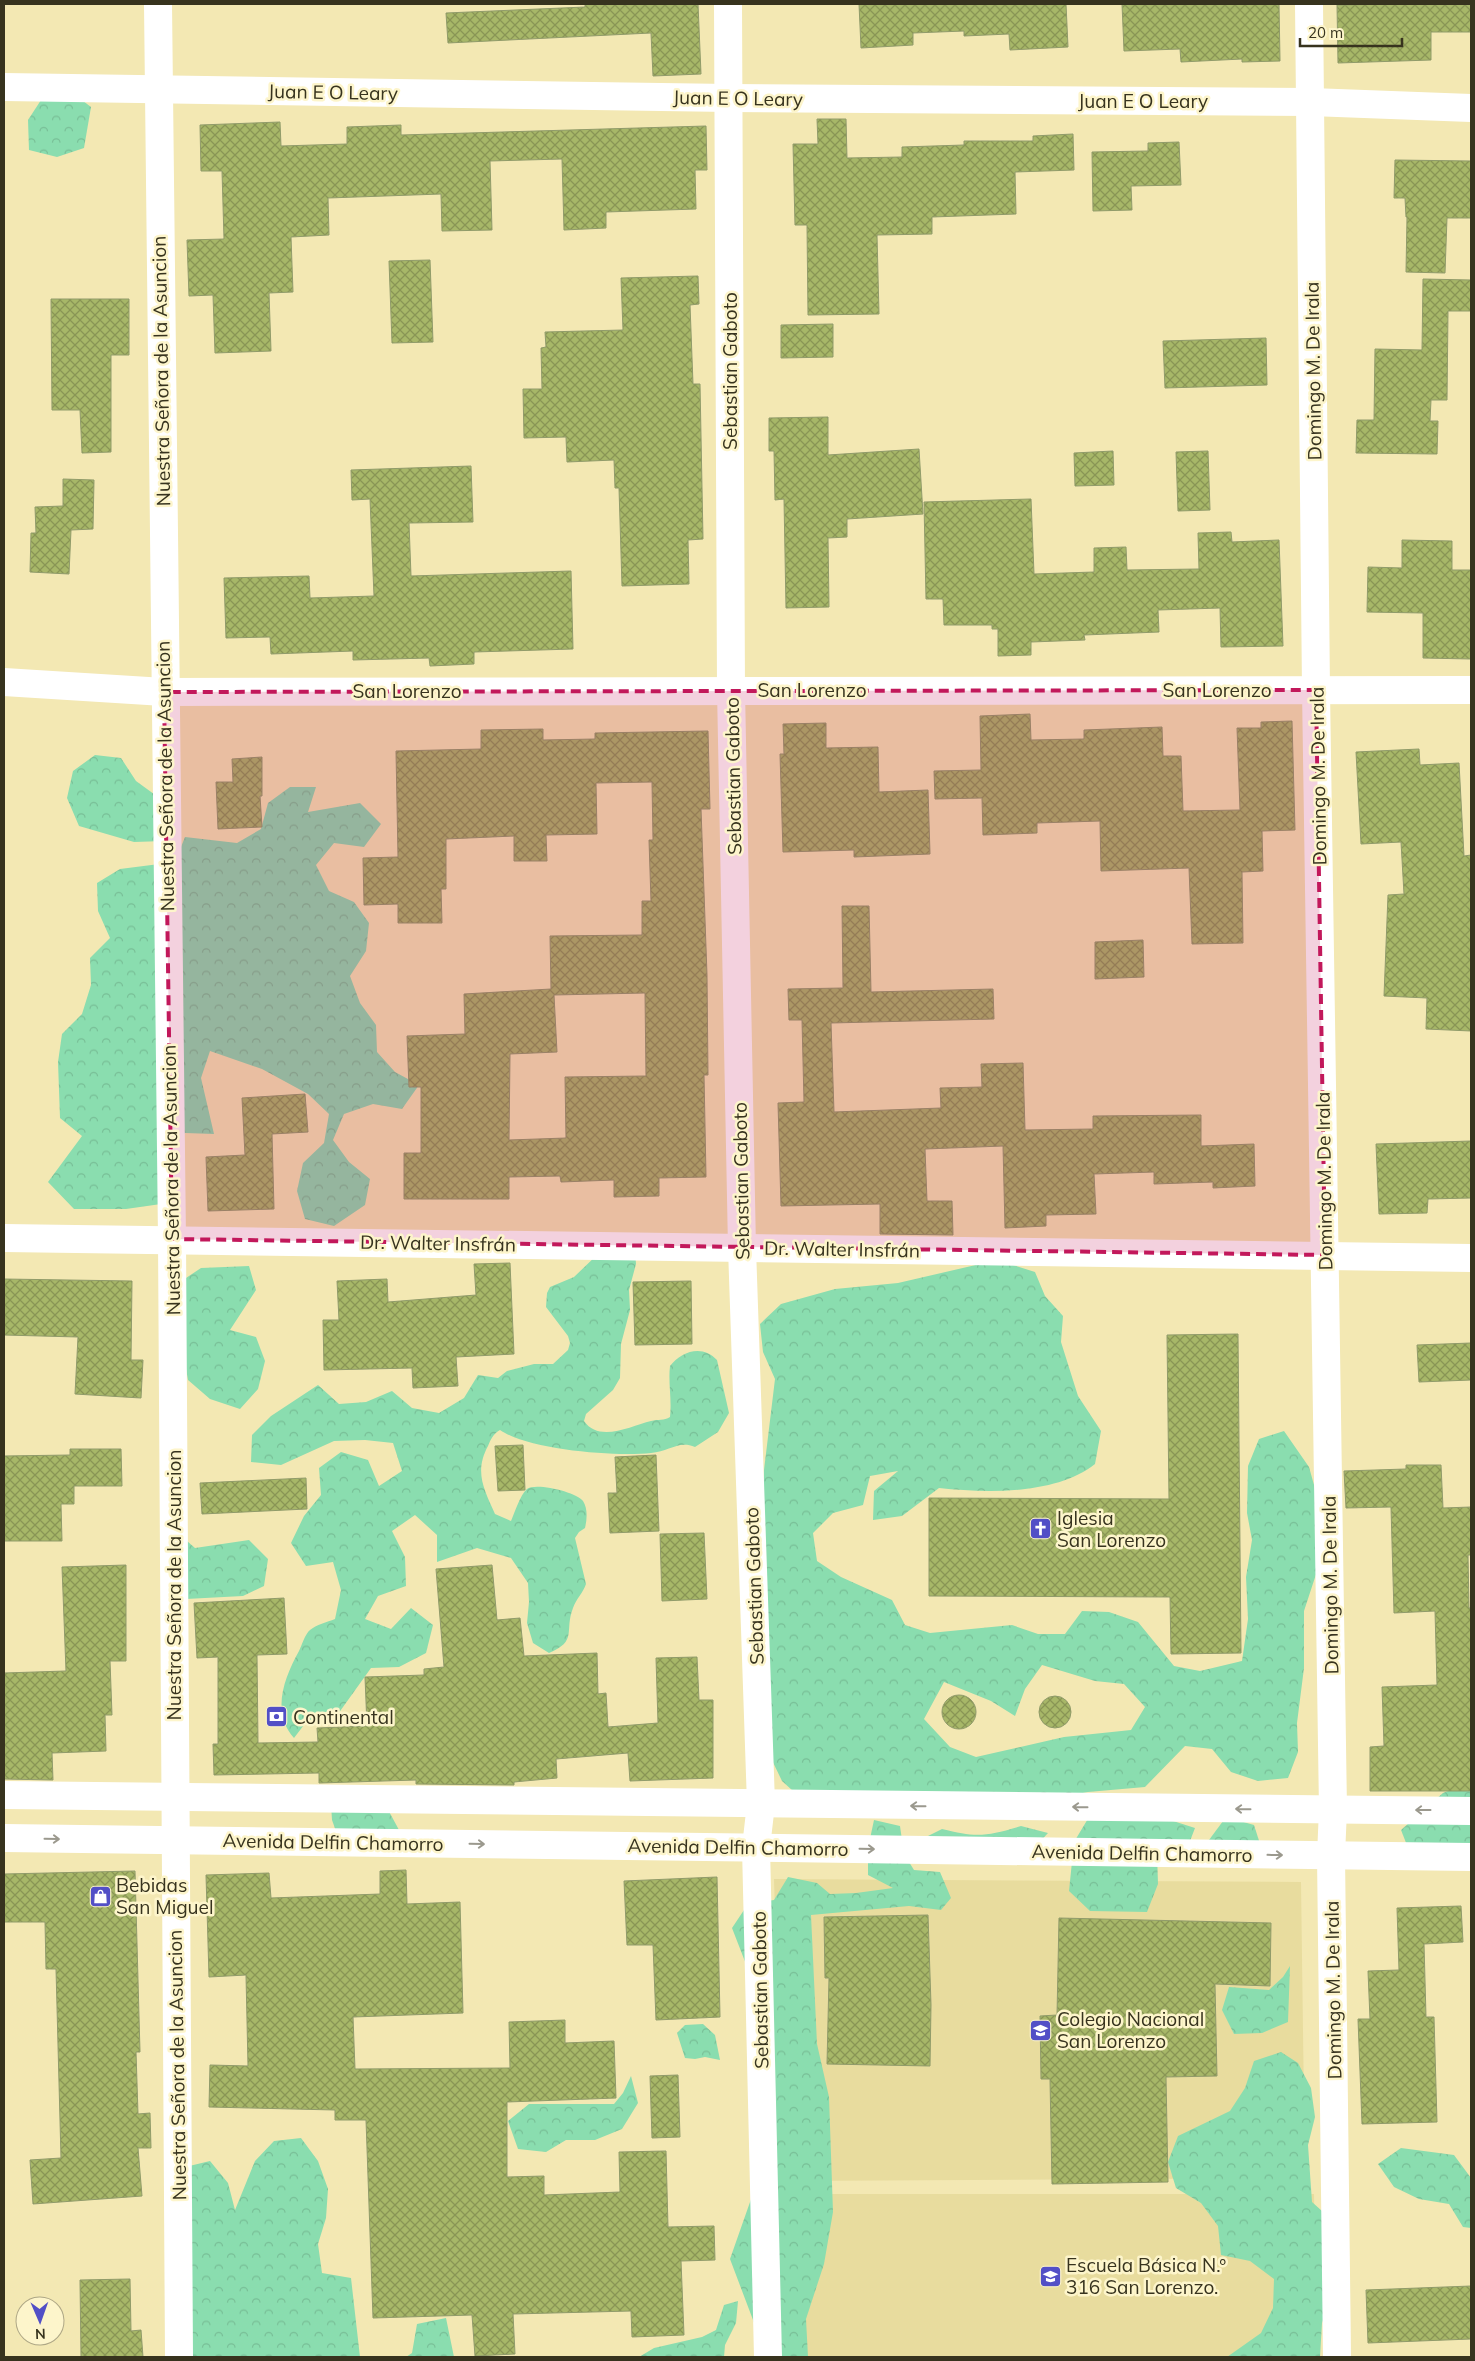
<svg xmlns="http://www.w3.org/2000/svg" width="1475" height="2361" viewBox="0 0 1475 2361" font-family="Mulish,sans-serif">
<defs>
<pattern id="forest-crowns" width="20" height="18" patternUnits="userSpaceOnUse" patternTransform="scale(1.25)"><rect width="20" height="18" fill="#8addaf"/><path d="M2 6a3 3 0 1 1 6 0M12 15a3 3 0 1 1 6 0" fill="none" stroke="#78be96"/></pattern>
<pattern id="building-cross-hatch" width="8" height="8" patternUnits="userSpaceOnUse" patternTransform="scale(1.25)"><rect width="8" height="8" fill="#a7b768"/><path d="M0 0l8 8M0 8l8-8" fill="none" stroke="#899555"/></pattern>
</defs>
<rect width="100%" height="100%" fill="#f3e8b3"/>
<g fill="#e8dc9e">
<path d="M774 1879 1301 1882 1305 2178 783 2181Z"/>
<path d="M781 2194H1314L1317 2357H786Z"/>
</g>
<g fill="url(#forest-crowns)" fill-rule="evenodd">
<path d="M70 91 91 107 84 148 57 157 29 150 28 120 43 97Z"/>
<path d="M95 755 121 758 136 781 158 797 165 841 134 842 79 826 67 798 73 771Z"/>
<path d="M290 787H316L308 812 360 803 381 824 364 847 334 843 316 865 329 891 354 902 369 923 366 951 350 976 360 1003 376 1025 377 1052 395 1072 419 1085 402 1109 373 1104 344 1114 333 1140 349 1162 370 1179 365 1205 334 1226 305 1219 297 1191 303 1163 324 1143 329 1114 308 1094 262 1069 210 1051 201 1078 214 1134 185 1133 164 1153 161 1204 126 1209H74L48 1182 82 1136 60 1118 58 1062 62 1034 82 1014 91 985 90 958 110 938 98 911 97 883 120 869 175 862 185 837 237 843 261 829 268 803Z"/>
<path d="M635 1251 636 1264 629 1290 630 1310 621 1344 620 1378 613 1390 586 1414 584 1421C599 1443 631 1426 651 1421 658 1419 664 1421 670 1417 672 1399 668 1383 670 1366 681 1351 703 1344 717 1360L729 1413 718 1432 695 1447C678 1440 669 1452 651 1453 616 1457 529 1450 500 1430 493 1434 491 1439 488 1446 474 1472 484 1489 495 1514L511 1521C515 1512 520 1495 527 1489 535 1482 577 1492 583 1501 588 1509 587 1519 585 1528L579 1532 575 1538 586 1584C583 1593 576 1599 573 1608 564 1631 578 1641 549 1653L533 1643 527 1623 529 1602 528 1583 511 1558 477 1548 437 1562V1535L415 1515 392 1531 405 1557 406 1586 378 1596 365 1619 391 1629 411 1608 433 1625 426 1653 399 1667 371 1668 338 1714 307 1721 294 1738C271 1712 284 1678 299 1651 302 1645 305 1634 310 1630 316 1625 327 1622 335 1619L341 1590 333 1562 306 1566 291 1543 304 1516 321 1495 319 1468 341 1452 368 1460 379 1486 402 1471 393 1443 365 1440 334 1441 281 1465 251 1462 252 1435 271 1416 318 1385 339 1404 366 1402 392 1391 412 1408 439 1413 464 1398 478 1375 498 1378 507 1371 534 1364H553L568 1350 570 1343 568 1336 546 1307 547 1293 550 1287 574 1277 599 1253Z"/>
<path d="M1007 1263 1035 1272 1045 1296 1063 1316 1061 1342 1078 1396 1101 1431 1095 1464C1056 1495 987 1493 939 1488L902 1516 873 1520 874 1491 898 1471 870 1476 863 1505 833 1513 813 1533 817 1561 841 1577 892 1600 905 1625 930 1633 1012 1625 1038 1634H1065L1082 1611 1109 1612 1138 1622 1174 1666 1200 1671 1242 1661 1248 1619 1246 1577 1252 1540 1247 1513 1248 1466 1259 1439 1284 1431 1309 1467 1316 1492 1322 1556 1304 1611V1668L1297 1723 1298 1752 1288 1778 1258 1781 1231 1772 1212 1749 1185 1746 1145 1787 1088 1792 973 1814 804 1801 782 1781 757 1729 764 1470 775 1379 763 1352 760 1324 781 1304 835 1289 898 1283 980 1264ZM1042 1665 1095 1681 1124 1684 1145 1707 1131 1730 1064 1737 976 1757 950 1747 924 1719 944 1682 991 1701 1015 1716 1025 1689Z"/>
<path d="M249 1266 256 1290 230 1330 256 1337 265 1361 258 1389 240 1409 210 1399 188 1380C181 1346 184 1312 186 1278L201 1268Z"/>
<path d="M249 1540 268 1559 264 1586 243 1596 186 1599 187 1541 195 1548Z"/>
<path d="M1468 1783 1471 1784V1858H1412L1401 1830 1443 1793Z"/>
<path d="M385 1804 399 1830 337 1834 332 1820 331 1805Z"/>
<path d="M1142 1811 1195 1828 1185 1854 1157 1853 1158 1884 1147 1912 1090 1911 1069 1891 1074 1842 1089 1817Z"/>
<path d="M1226 1817 1254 1825 1262 1850 1209 1840Z"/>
<path d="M874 1820 900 1826 904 1854 914 1870 940 1872 951 1898 941 1910 909 1906 811 1915 817 2044 829 2097 833 2212 824 2264 806 2319 808 2357H767L730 2259 768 2151 756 1990 732 1928 748 1904 774 1900 788 1877 817 1883 830 1894 856 1893 893 1888 868 1875V1848Z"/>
<path d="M1021 1826 1048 1833 1028 1855 916 1842 942 1829C977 1838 987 1836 1021 1826Z"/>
<path d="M1290 1966 1288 2022 1262 2033 1234 2034 1222 2010 1229 1987 1269 1990 1283 1977Z"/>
<path d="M703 2024 715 2035 720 2060 705 2057 695 2059 685 2058 677 2033 685 2025Z"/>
<path d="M1281 2052 1298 2063 1311 2088 1315 2117 1308 2145 1312 2202 1332 2220V2295L1322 2323 1320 2357H1227L1261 2333 1273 2308 1274 2279 1250 2261 1221 2255 1218 2226 1201 2203 1176 2188 1168 2162 1178 2136 1230 2111 1245 2088 1254 2061Z"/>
<path d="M631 2076 638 2103 622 2129 595 2140H566L546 2152 518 2149 508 2121 529 2104H614L623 2093Z"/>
<path d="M301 2138 318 2161 328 2189 326 2218 318 2244 322 2273 351 2278 360 2357H189L181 2168 210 2161 228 2183 235 2210 255 2161 274 2141Z"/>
<path d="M1401 2148 1454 2155 1471 2178V2228L1463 2227 1449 2204 1419 2199 1394 2187 1378 2164Z"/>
<path d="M738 2301 736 2323 725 2345 724 2357H639L654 2348 702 2337 716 2330 724 2305Z"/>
<path d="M446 2318 454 2357H406L412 2353 417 2324Z"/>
</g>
<g fill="url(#building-cross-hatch)" stroke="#909b6a" fill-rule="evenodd">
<path d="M585 4H698L701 74 653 76 651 33 448 43 446 13 585 7Z"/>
<path d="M859 4H1066L1068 47 1010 50 1009 34 964 36V31L913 33V45L861 48Z"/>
<path d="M1122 4H1279L1280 61 1242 62V59L1181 62 1180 49 1124 51Z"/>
<path d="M1398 4H1471V32H1431V60L1338 63 1337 5Z"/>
<path d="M817 119H846L847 158 902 157V147L964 145V141H1033V136L1073 134 1074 170 1015 172 1016 214 932 217V234L877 235 879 314 808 315 807 225H795L793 144H818Z"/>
<path d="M280 122 281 146 347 144V127L401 125V135L706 126 707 170H695L696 209 606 212V228L564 230 562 159 490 161 492 230 442 231 441 194 328 198 329 235 291 237 293 292 269 293 271 351 215 353 213 295 189 296 187 240 224 239 222 171H201L200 125Z"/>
<path d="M1179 142 1181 185 1131 186 1132 210 1093 211 1092 152 1148 151V143Z"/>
<path d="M1395 160 1471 161V218H1447L1445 273 1406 272 1407 217H1406L1405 198H1394Z"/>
<path d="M430 260 433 342 392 343 389 261Z"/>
<path d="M698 276 699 304 690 305 693 384H700L703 539 688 540 689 584 622 586 619 488H615L614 460 567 462 566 437 524 438 523 389H542L541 348 546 347 545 332 623 330 621 278Z"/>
<path d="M1423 279 1471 280V311H1448L1447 400H1431L1430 421H1438L1437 454 1356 453 1357 420H1374L1375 349 1422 350Z"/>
<path d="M51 299H129V355H111V452L82 453 80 410H52Z"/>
<path d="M833 324V357L781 358V325Z"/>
<path d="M1266 338 1267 385 1165 388 1163 341Z"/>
<path d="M828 417V455L919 449 923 514 847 519V537L828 538 829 607 786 608 784 499 775 500 774 451H769V418Z"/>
<path d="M1113 451 1114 485 1075 486 1074 453Z"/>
<path d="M1208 451 1210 510 1178 511 1176 452Z"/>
<path d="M471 466 473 522 409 523 411 576 571 571 573 649 474 652V664L430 666 429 658 353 660V651L271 654 270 637 226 638 224 578 309 576 310 598 374 596 370 499 352 500 351 470Z"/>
<path d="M63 479 94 480 93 529 71 530 69 574 30 572 31 533H36L35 507 63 506Z"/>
<path d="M1031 499 1034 574 1094 572V548L1126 547 1127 570 1199 569 1198 533 1231 532 1232 542 1279 540 1283 646 1221 647 1220 608 1158 610 1159 632 1084 635 1085 640 1031 642V655L998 656V629H992V625H944L943 599H926L924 502Z"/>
<path d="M1402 540 1452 541V570H1471V659L1423 658V613L1367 612 1368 567 1402 568Z"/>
<path d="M1030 714 1031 740 1084 739V730L1162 727 1163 756H1181L1183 811 1240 810 1237 728H1261V722L1292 721 1295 830 1262 831 1263 871 1242 872 1243 943 1192 944 1189 868 1101 871 1100 821 1037 823V833L983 835 982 798 935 799 934 771 981 770 980 716Z"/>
<path d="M826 723V748L878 747 879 792 928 790 930 854 854 857V850L783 852 780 754H784L783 724Z"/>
<path d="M543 729V740L595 739V733L708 731 710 809H701L707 975 708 1075H704L706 1177 659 1178V1196L614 1197V1180L561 1182 560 1176 509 1177V1199H404V1153H421V1087H409L407 1036 465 1034 464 994 551 989 550 936 642 935V901H651L649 840H653L652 782 596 783 597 834 546 835 547 861H514V836L446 839V889H441L442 923H398V904L364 905 363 858 398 857 396 751 481 749V730ZM645 993 646 1076 565 1077 566 1138 509 1140 510 1054 557 1052 554 995Z"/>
<path d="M1419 749 1420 765 1459 763 1464 856 1471 855V1031L1426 1029 1427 998 1384 996 1388 895 1404 894 1401 842 1361 844 1356 752Z"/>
<path d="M262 757V796H260L262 827 218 829 216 782H233L232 759Z"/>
<path d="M842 906H869L871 992 993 989 994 1019 831 1023 834 1112 941 1108 940 1088 982 1087 981 1064 1023 1063 1025 1130 1093 1129V1116L1201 1115V1146L1254 1144 1255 1186 1213 1188V1182L1154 1184V1172L1094 1174 1096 1214 1046 1215V1226L1005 1228 1003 1146 925 1149 927 1201H952L953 1235 880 1234V1204L781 1206 778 1103 804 1102 802 1020H789L788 989 843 988Z"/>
<path d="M1143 940 1144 977 1095 979V942Z"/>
<path d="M305 1094 308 1132 272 1134 274 1209 208 1211 206 1157 245 1155 242 1098Z"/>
<path d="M1471 1141V1198L1428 1199 1427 1213 1379 1214 1376 1144Z"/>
<path d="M510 1263 514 1354 456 1357 458 1386 413 1388 412 1368 324 1370 323 1320H339L337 1281 387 1279 388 1302 476 1295 474 1264Z"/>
<path d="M4 1279 132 1281 131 1360H143L141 1398 75 1394 78 1337 4 1335Z"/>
<path d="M691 1281 692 1344 635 1345 633 1282Z"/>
<path d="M1238 1334 1241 1653 1171 1654 1170 1597 929 1596V1498L1169 1499 1167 1335Z"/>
<path d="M1471 1343V1380L1419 1382 1417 1345Z"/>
<path d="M523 1445 525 1490 498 1491 495 1446Z"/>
<path d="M70 1449H121L122 1486H74V1504H61L62 1541H4V1456L70 1455Z"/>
<path d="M656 1455 659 1531 610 1533 608 1493H617L615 1457Z"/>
<path d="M1406 1465H1441L1443 1508 1471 1507V1555H1468L1469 1608H1471V1791H1370V1747L1384 1746 1382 1687 1437 1685 1435 1611 1394 1613 1391 1507 1346 1508 1344 1471 1406 1469Z"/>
<path d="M306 1478 307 1509 202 1514 200 1483Z"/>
<path d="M704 1533 707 1599 662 1601 660 1534Z"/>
<path d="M126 1565V1661H110L112 1715H105L106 1751 52 1753 53 1780 4 1779V1673L66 1671 62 1567Z"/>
<path d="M492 1565 497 1620 520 1618 524 1656 597 1653 598 1694 606 1693 608 1727 658 1723 656 1658 697 1657 699 1700H713V1778L630 1781 628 1753 556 1759 557 1778 514 1782V1785L416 1784V1780L319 1783V1773L214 1775 213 1744H218V1657L197 1658 194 1603 284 1598 287 1654 257 1655 258 1743 318 1742 317 1728 367 1726 365 1677 424 1675V1669L444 1667 436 1569Z"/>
<circle cx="959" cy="1712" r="17"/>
<circle cx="1055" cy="1712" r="16"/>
<path d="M406 1870 407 1904 460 1902 463 2013 353 2017 355 2069 510 2068 509 2022 565 2020V2043L614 2041 616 2098 507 2102V2177L544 2176V2195L620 2192 619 2152 666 2151 668 2227 714 2226 715 2260 681 2261 684 2335 632 2337 631 2311 513 2314 515 2354 475 2356 472 2315 373 2318 366 2120H335V2110L209 2107 210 2065 248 2066 246 1975 209 1977 206 1875 269 1873 271 1898 380 1894V1871Z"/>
<path d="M135 1871 140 2052H136L138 2114 150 2113 151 2148H138L142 2196 33 2204 30 2160 61 2158 56 1969H46L45 1922H4V1874Z"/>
<path d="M717 1877 720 2017 656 2020 653 1945H627L624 1881Z"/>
<path d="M1461 1906 1463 1942 1424 1944 1426 2017H1434L1437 2122 1362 2124 1358 2019H1370L1368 1971 1399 1970 1397 1908Z"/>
<path d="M928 1915 931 2005 930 2066 827 2064 829 1978H825L824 1917Z"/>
<path d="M1059 1918 1271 1923 1270 1986 1215 1984 1217 2076 1166 2077 1168 2182 1052 2184 1050 2079H1041L1040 2016 1057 2015Z"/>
<path d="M678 2075 680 2137 652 2138 650 2076Z"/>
<path d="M130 2279 131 2331 141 2330 143 2357H81L80 2280Z"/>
<path d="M1471 2286V2339L1368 2343 1366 2290Z"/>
</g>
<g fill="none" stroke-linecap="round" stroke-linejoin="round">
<g stroke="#fff" stroke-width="28">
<path d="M158 4 172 1239 179 2357"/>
<path d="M728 4 731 690 742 1248 761 1804 756 1847 768 2357"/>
<path d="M1309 4 1316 690 1333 1810 1331 1855 1337 2357"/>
<path d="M4 87 729 98 1311 102 1471 108"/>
<path d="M4 682 164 692 1471 690"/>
<path d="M4 1238 1471 1258"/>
<path d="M4 1795 1471 1811"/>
<path d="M4 1838 1471 1857"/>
</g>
</g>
<defs><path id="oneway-shaft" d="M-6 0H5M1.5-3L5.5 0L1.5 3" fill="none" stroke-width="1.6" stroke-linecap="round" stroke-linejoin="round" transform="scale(1.25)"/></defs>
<g stroke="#9b998e">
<use href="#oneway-shaft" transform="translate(918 1806) rotate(-179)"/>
<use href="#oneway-shaft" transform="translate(1080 1807) rotate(-179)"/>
<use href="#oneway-shaft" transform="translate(1243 1809) rotate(-179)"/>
<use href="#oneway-shaft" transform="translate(1423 1810) rotate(-180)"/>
<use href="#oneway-shaft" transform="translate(52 1839) rotate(1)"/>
<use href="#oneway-shaft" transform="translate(477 1844) rotate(1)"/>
<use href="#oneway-shaft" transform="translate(867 1849) rotate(1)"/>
<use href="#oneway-shaft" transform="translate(1275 1855) rotate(1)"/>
</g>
<path fill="#c2185b" fill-opacity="0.2" stroke="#c2185b" stroke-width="4" stroke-dasharray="10 6" stroke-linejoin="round" d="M1316 690 1325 1255 172 1239 164 692Z"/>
<defs>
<symbol id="church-square" viewBox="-11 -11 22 22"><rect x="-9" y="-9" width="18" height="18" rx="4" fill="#524fc6" stroke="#fdf5cb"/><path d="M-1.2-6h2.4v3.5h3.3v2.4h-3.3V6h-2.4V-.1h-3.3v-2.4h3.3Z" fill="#fff"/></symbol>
<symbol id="bank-square" viewBox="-11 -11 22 22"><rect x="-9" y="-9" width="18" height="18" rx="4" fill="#524fc6" stroke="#fdf5cb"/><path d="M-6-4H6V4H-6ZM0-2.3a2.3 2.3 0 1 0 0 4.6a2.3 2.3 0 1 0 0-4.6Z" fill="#fff"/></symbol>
<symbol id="shop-square" viewBox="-11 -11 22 22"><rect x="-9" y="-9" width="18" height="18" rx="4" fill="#524fc6" stroke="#fdf5cb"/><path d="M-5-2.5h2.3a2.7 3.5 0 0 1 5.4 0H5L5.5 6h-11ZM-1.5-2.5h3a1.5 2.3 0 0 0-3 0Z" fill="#fff"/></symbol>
<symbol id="school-square" viewBox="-11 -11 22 22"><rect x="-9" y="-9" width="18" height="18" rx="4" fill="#524fc6" stroke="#fdf5cb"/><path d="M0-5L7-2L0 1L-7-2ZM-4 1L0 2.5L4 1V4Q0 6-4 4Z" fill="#fff"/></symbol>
</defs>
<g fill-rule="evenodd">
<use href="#church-square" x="1028" y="1516" width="25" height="25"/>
<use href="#bank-square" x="264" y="1704" width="25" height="25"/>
<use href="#shop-square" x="88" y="1884" width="25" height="25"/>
<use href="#school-square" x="1028" y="2018" width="25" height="25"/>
<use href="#school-square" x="1038" y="2264" width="25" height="25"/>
</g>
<g text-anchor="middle" stroke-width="5" stroke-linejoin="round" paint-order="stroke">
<g font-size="19" fill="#37331e" stroke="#fdf5cb">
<text transform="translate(333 92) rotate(1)" y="7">Juan E O Leary</text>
<text transform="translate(738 98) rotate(1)" y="7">Juan E O Leary</text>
<text x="1143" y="108">Juan E O Leary</text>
<text transform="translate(161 371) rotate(-91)" y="7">Nuestra Señora de la Asuncion</text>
<text transform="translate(730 371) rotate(-90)" y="7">Sebastian Gaboto</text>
<text transform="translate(1313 371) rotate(-91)" y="7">Domingo M. De Irala</text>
<text x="812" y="697">San Lorenzo</text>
<text x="1217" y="697">San Lorenzo</text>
<text x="407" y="698">San Lorenzo</text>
<text transform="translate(165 776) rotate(-91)" y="7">Nuestra Señora de la Asuncion</text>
<text transform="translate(733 776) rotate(-91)" y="7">Sebastian Gaboto</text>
<text transform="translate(1318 776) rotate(-91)" y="7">Domingo M. De Irala</text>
<text transform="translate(171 1180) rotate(-91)" y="7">Nuestra Señora de la Asuncion</text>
<text transform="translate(741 1181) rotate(-91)" y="7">Sebastian Gaboto</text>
<text transform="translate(1324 1181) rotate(-91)" y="7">Domingo M. De Irala</text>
<text transform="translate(438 1243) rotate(1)" y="7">Dr. Walter Insfrán</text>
<text transform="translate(842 1249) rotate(1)" y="7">Dr. Walter Insfrán</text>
<text transform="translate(174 1585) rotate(-90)" y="7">Nuestra Señora de la Asuncion</text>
<text transform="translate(1330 1585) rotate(-91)" y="7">Domingo M. De Irala</text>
<text transform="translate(754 1586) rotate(-92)" y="7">Sebastian Gaboto</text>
<text transform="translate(333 1842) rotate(1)" y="7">Avenida Delfin Chamorro</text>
<text transform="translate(738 1847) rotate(1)" y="7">Avenida Delfin Chamorro</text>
<text transform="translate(1142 1853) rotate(1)" y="7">Avenida Delfin Chamorro</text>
<text transform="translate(760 1990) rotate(-91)" y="7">Sebastian Gaboto</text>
<text transform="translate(1333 1990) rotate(-91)" y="7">Domingo M. De Irala</text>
<text transform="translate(177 2065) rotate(-91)" y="7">Nuestra Señora de la Asuncion</text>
</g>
<g font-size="19" fill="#37331e" stroke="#fdf5cb" text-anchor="start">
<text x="1057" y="1525">Iglesia<tspan x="1057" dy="22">San Lorenzo</tspan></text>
<text x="293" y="1724">Continental</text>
<text x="116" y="1892">Bebidas<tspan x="116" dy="22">San Miguel</tspan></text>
<text x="1057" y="2026">Colegio Nacional<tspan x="1057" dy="22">San Lorenzo</tspan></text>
<text x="1066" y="2272">Escuela Básica N.º<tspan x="1066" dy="22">316 San Lorenzo.</tspan></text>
</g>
</g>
<rect width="1475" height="2361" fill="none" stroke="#37331e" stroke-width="10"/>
<g transform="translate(40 2321) rotate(178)"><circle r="24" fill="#fdf5cb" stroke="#aea786"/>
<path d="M0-4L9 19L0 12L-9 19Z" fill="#524fc6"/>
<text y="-8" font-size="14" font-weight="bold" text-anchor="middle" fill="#37331e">N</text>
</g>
<path d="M1300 38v8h102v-8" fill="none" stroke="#37331e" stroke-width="2.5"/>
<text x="1308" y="38" font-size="15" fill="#37331e" stroke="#fdf5cb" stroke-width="4" paint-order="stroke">20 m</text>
</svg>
